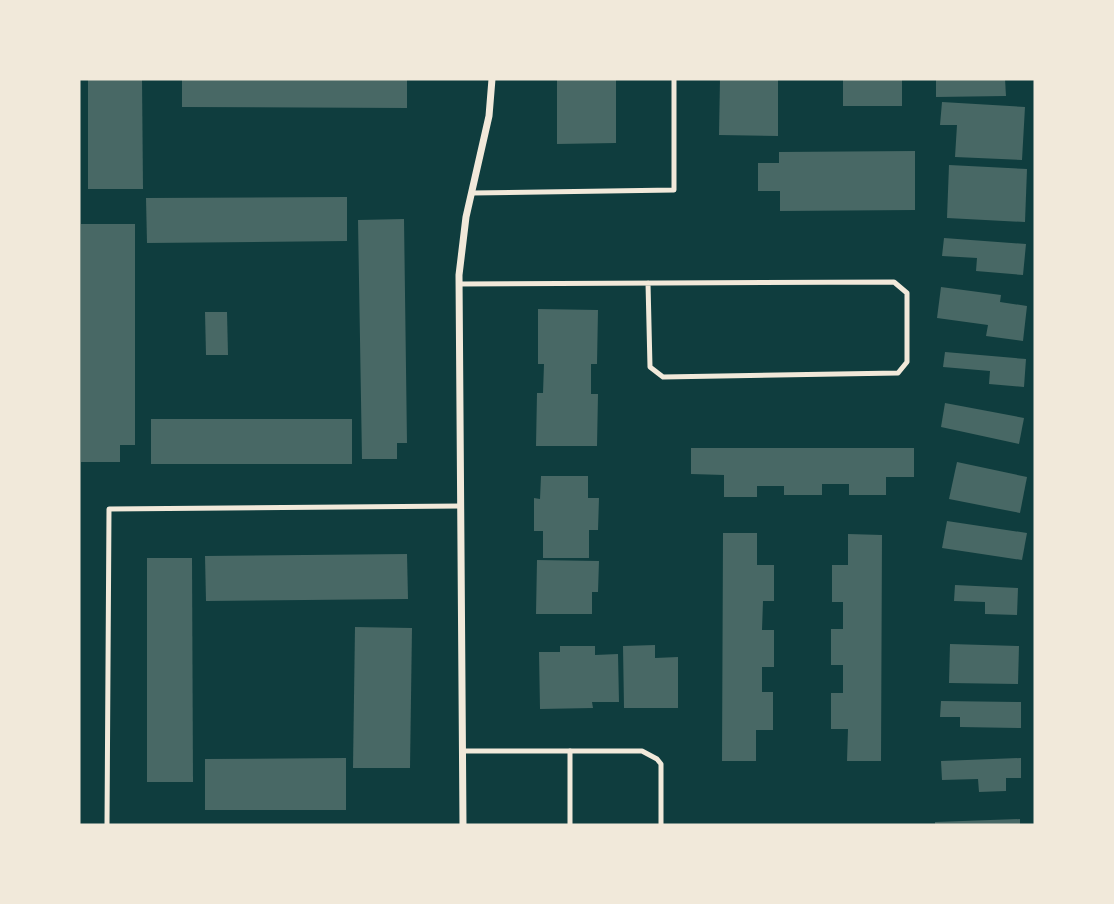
<svg xmlns="http://www.w3.org/2000/svg" width="1114" height="904" viewBox="0 0 1114 904" font-family="Merriweather,serif">
<rect width="100%" height="100%" fill="#0f3d3e"/>
<g fill="#486865">
<path d="M88 79H142L143 189H88Z"/>
<path d="M182 79H407V108L182 107Z"/>
<path d="M557 79H616V143L557 144Z"/>
<path d="M720 79H778V136L719 135Z"/>
<rect x="843" y="79" width="59" height="27"/>
<path d="M936 79H1005L1006 96 936 97Z"/>
<path d="M942 102 1025 107 1022 160 955 157 957 125H940Z"/>
<path d="M915 151V210L780 211V191H758V163H779V152Z"/>
<path d="M949 165 1027 169 1025 222 947 218Z"/>
<path d="M347 197V241L147 243 146 198Z"/>
<path d="M404 219 407 443H397V459H362L358 220Z"/>
<path d="M81 224H135V445H120V462H81Z"/>
<path d="M944 238 1026 244 1023 275 976 271 977 258 942 256Z"/>
<path d="M941 287 1001 295 1000 302 1027 306 1023 341 986 336 988 325 937 318Z"/>
<path d="M538 309 598 310 597 364H591V394H598L597 446H536L537 393H543L544 364H538Z"/>
<path d="M205 312H227L228 355H206Z"/>
<path d="M945 352 1026 359 1024 387 989 384 990 371 943 367Z"/>
<path d="M945 403 1024 418 1019 444 941 427Z"/>
<rect x="151" y="419" width="201" height="45"/>
<path d="M691 448H914V477H886V495H849V484H822V495H784V486H757V497H724V475L691 474Z"/>
<path d="M957 462 1027 477 1020 513 949 499Z"/>
<path d="M541 476H588V498H599L598 530H589V558H543V531H534V498L540 499Z"/>
<path d="M947 521 1027 533 1022 560 942 548Z"/>
<path d="M723 533H757V565H774V601H763L762 630H774V667H762V692H773V730H756V761H722Z"/>
<path d="M848 534 882 535 881 761H847L848 729H831V693H843V665H831V629H843V602H832V565H848Z"/>
<path d="M407 554 408 599 206 601 205 556Z"/>
<path d="M147 558H192L193 782H147Z"/>
<path d="M537 560 599 561 598 592H592V614H536Z"/>
<path d="M955 585 1018 588 1017 615 985 614V602L954 601Z"/>
<path d="M355 627 412 628 410 768H353Z"/>
<path d="M950 644 1019 646 1018 684 949 683Z"/>
<path d="M655 645V658L678 657V708H624L623 646Z"/>
<path d="M560 646H595V655L618 654 619 702H592L593 708 540 709 539 652H560Z"/>
<path d="M941 701 1021 702V728L960 727V717H940Z"/>
<path d="M346 758V810H205V759Z"/>
<path d="M1021 758V778H1006V791L979 792 978 779 942 780 941 761Z"/>
<path d="M1020 819V825H935V822Z"/>
</g>
<g fill="none" stroke-linecap="round" stroke-linejoin="round">
<g stroke="#f1e9da" stroke-width="5">
<path d="M472 193 674 190V79"/>
<path d="M459 284 894 282 907 293V362L898 373 663 377 650 367 648 283"/>
<path d="M463 751H642L657 759 661 764V825"/>
<path d="M107 825 109 509 461 506"/>
<path d="M570 825V751"/>
</g>
<path stroke="#f1e9da" stroke-width="7" d="M463 825 459 275 466 217 489 116 492 79"/>
</g>
<rect width="1114" height="904" fill="none" stroke="#f1e9da" stroke-width="161"/>
</svg>
